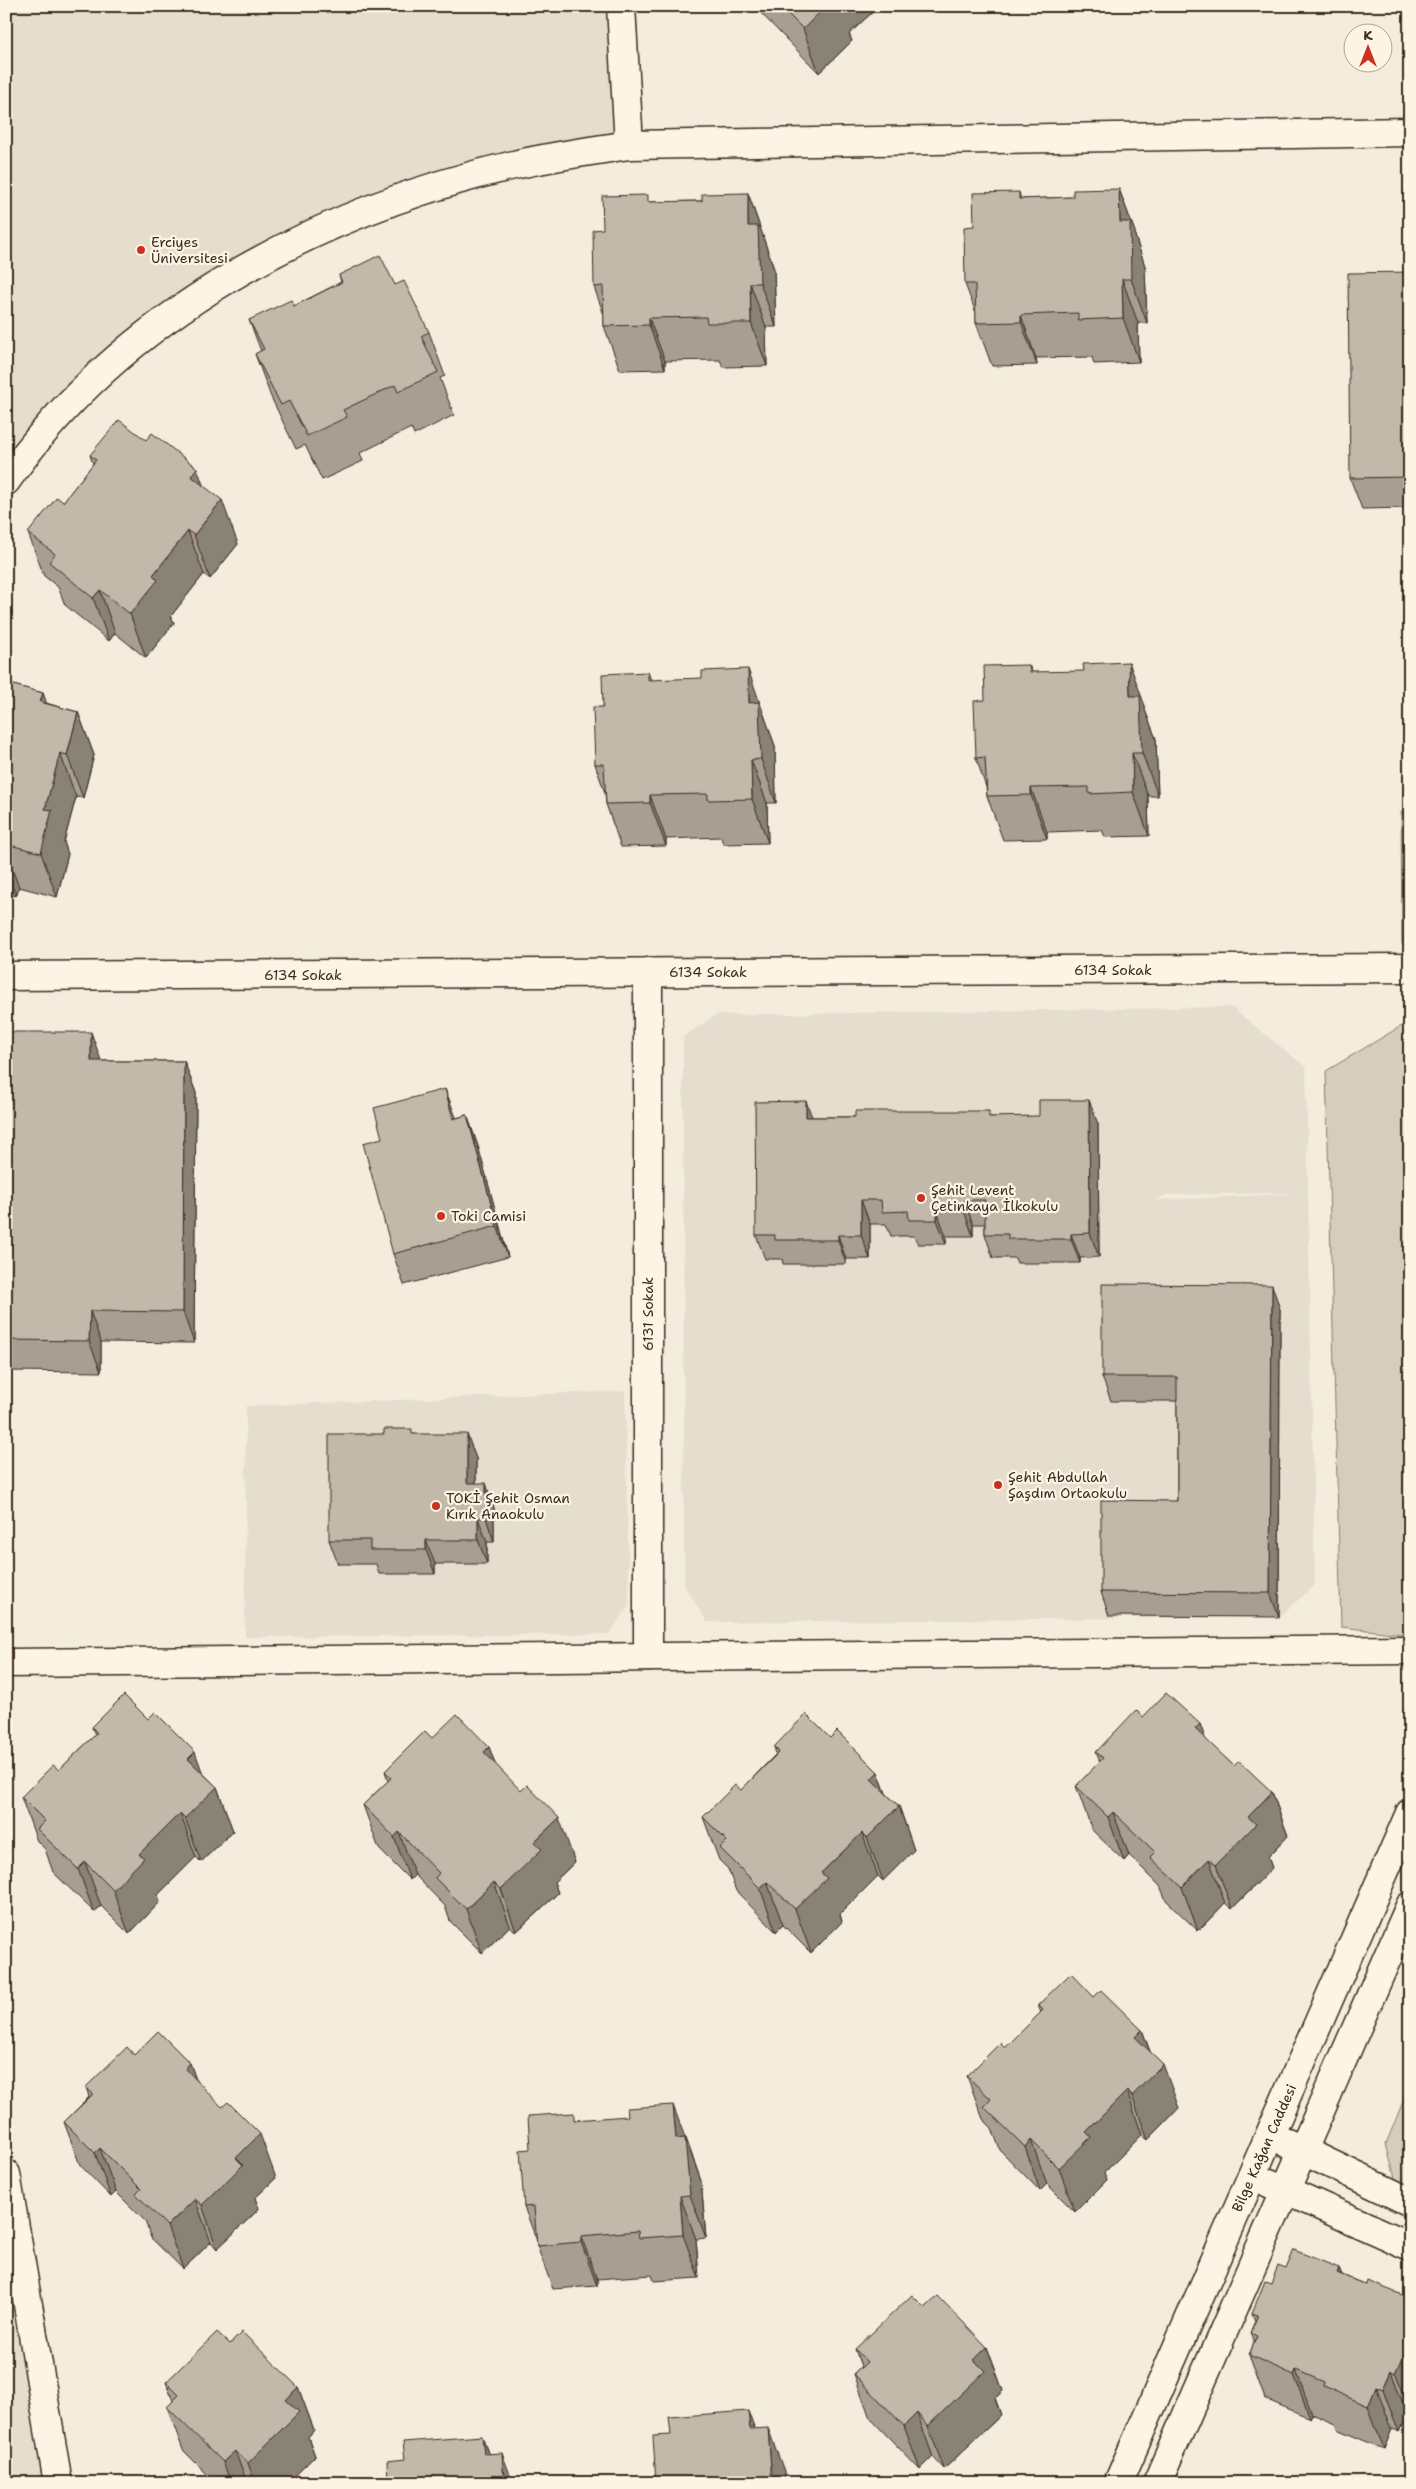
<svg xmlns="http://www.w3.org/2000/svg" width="1416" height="2489" viewBox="0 0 1416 2489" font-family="'Shantell Sans',sans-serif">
<rect width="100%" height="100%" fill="#f4eddd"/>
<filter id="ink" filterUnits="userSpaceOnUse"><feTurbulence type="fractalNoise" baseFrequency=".02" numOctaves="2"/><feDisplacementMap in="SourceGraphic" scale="10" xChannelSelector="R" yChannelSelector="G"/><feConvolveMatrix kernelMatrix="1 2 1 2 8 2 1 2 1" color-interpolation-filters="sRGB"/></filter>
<g filter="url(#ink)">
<g fill="#e5ddce" fill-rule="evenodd">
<path d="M6 6H613L620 147 485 174 211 286 6 478Z"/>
<path d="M1231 1007 1306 1067 1315 1585 1279 1617 707 1622 684 1585 683 1037 716 1015ZM1287 1193V1194L1156 1200 1166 1195Z"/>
<path d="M625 1391 629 1606 609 1634 245 1637 246 1406Z"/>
<path d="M6 2158 57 2483H6Z"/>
</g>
<g fill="#d6cdbd" stroke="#887c6e">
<path d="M1401 812H1410V944H1402Z"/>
<path d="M1408 1022H1410V1635L1341 1627 1326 1071Z"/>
<path d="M1410 2084V2192L1397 2186 1386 2144Z"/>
</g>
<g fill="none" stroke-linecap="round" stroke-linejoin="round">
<defs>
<g id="minor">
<path d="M621 6 629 145"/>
<path d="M6 481C123 313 318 211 514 165 552 156 591 151 629 145L1410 132"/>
<path d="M648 972V1657"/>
<path d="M6 976 1410 968"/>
<path d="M6 1663 1410 1650"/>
<path d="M6 2174 58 2483"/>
</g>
<g id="tertiary">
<path d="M1287 2143 1410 2202"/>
<path d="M1269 2183 1410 2246"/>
<path d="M1118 2483 1410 1813"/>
<path d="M1157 2483 1410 1906"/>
</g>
</defs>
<use href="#minor" stroke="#3b2a1e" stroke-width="31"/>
<use href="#tertiary" stroke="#3b2a1e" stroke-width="31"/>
<use href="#minor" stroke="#fcf5e5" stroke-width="28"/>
<use href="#tertiary" stroke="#fcf5e5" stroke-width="28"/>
</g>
<g fill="#a89f92" stroke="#3b2a1e">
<path d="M754 6H879L849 34 852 41 819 73Z"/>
<path d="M1119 189 1135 232V236L1145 266 1147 323H1138L1139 362 1094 364 1092 357 1036 358 1037 365 992 366 976 323V313L965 284 974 226 1019 192 1021 199 1073 197Z"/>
<path d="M748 193 763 236 764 240 774 269 776 327H766L767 366 723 367 720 360 665 361V369L620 370 604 326V315L594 287 603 229 650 202 702 201Z"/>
<path d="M1410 272V508L1362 509 1350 478Z"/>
<path d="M339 275 395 285 429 332 445 376 440 378 454 415 414 435 411 428 360 453 363 461 322 480 305 445 296 449 271 397 255 354 261 351 249 320 294 306 341 282Z"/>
<path d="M90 455 203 485 238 544 210 579 204 574 171 616 174 623 146 658 115 633 109 641 65 605 58 587 44 576 28 533 63 502 93 464Z"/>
<path d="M1029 665 1032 672 1145 706V710L1156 739 1158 796H1148L1149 836 1105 837 1102 830 1047 832V839L1003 840 987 796 986 787 976 758 985 700Z"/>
<path d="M648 672 651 680 763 713 764 715 775 746 776 803H767L768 843 723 844 721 837 666 839V846L621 847 606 804 605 793 595 764 603 707Z"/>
<path d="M6 683 43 693 46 703 78 712 94 755 83 798 76 797 64 842 68 854 57 897 19 887 16 896 6 893Z"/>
<path d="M6 1032 101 1061H184L196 1093 194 1343 101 1342V1372L6 1371Z"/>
<path d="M445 1089 456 1118 467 1115 478 1146 508 1257 404 1285 393 1254Z"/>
<path d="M812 1117H992L1098 1124 1099 1257 1080 1258V1263H1017L1015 1258H993L985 1234V1224H973V1236H946V1244H918L914 1236H891L886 1224H870V1259H846V1264H783L782 1259H765L756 1235Z"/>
<path d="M1280 1309 1279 1617 1109 1616 1101 1592 1177 1501V1401H1111L1102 1377Z"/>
<path d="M414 1434 476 1458V1483L494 1508V1542H487V1564H435V1574H379L376 1564H338L329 1540Z"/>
<path d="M1143 1717 1200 1724 1205 1740 1234 1766 1272 1792 1288 1836 1268 1857 1272 1868 1232 1909 1225 1903 1198 1931 1166 1900 1160 1886 1129 1855 1124 1861 1092 1830 1076 1786 1100 1762 1096 1752Z"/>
<path d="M92 1727 203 1773 217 1787 233 1831 201 1862 196 1857 158 1895 160 1902 129 1934 101 1906 94 1912 53 1872 45 1849 37 1841 21 1797 59 1770 95 1735Z"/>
<path d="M432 1738 489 1747 495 1764 575 1862 554 1882 558 1893 516 1932 510 1926 482 1953 450 1921 445 1906 415 1875 410 1880 379 1849 363 1805 388 1781 385 1771Z"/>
<path d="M830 1738 878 1772 886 1793 899 1806 914 1850 883 1881 878 1876 840 1914 842 1922 811 1953 783 1925 776 1932 736 1891 728 1869 719 1860 703 1817 741 1790 776 1754 774 1747Z"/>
<path d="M1094 1997 1142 2030 1150 2051 1179 2108 1148 2140 1142 2135 1104 2173 1107 2180 1075 2212 1047 2184 1040 2191 1000 2150 992 2128 983 2119 967 2076 1005 2048 1041 2013 1038 2005Z"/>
<path d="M134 2055 190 2063 196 2080 276 2178 255 2198 259 2209 217 2249 211 2242 183 2269 151 2238 145 2221 116 2192 111 2197 80 2165 64 2122 89 2097 86 2087Z"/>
<path d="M576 2120 686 2138 701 2181 706 2238 696 2239 699 2278 654 2281 652 2275 597 2279V2286L553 2289 537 2246V2241L524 2207 530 2149Z"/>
<path d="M1339 2268 1342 2275 1366 2285 1410 2298V2416L1407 2415 1399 2433 1392 2429 1384 2449 1339 2430 1336 2424 1312 2414 1310 2418 1265 2399 1249 2355 1254 2343 1250 2333 1255 2321 1252 2313 1271 2283 1286 2269Z"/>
<path d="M925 2308 987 2347 1003 2391 995 2398 1001 2415 944 2469 933 2457 920 2470 870 2418 854 2374 861 2367 855 2349Z"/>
<path d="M230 2344 298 2387 314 2430 308 2437 315 2456 288 2483H216L183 2450 167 2407 173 2401 166 2382Z"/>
</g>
<g fill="#888277" stroke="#3b2a1e">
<path d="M826 6H879L849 34 852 41 819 73 803 29Z"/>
<path d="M1119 189 1135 232V236L1145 266 1147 323 1131 279 1120 222Z"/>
<path d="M748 193 763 236 764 240 774 269 776 327 760 283 748 226Z"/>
<path d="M1122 279 1138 323 1139 362 1123 318Z"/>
<path d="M750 283 766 327 767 366 751 323Z"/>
<path d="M1021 315 1036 358 1037 365 1021 322Z"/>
<path d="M649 318 665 361V369L649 325Z"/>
<path d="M197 468 213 512 191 476Z"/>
<path d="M222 500 238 544 210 579 194 535Z"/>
<path d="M188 531 204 574 171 616 174 623 146 658 130 614 153 575Z"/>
<path d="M100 590 115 633 109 641 93 598Z"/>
<path d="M1129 662 1145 706V710L1156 739 1158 796 1142 753 1130 696Z"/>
<path d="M748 669 775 746 776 803 761 759 749 703Z"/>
<path d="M43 693 58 736 40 702Z"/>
<path d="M78 712 94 755 83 798 67 755Z"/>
<path d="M60 753 76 797 64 842 68 854 57 897 41 853 45 809Z"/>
<path d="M1132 753 1148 796 1149 836 1133 792Z"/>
<path d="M751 760 767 803 768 843 752 799Z"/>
<path d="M1031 788 1047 832V839L1031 795Z"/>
<path d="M650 795 666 839V846L650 803Z"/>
<path d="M6 853 19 887 16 896 6 869Z"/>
<path d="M91 1032 102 1063 91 1061Z"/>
<path d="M184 1061 196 1093 194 1343 183 1312Z"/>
<path d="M445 1089 457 1120 453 1119Z"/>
<path d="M1089 1100 1098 1124 1099 1257 1090 1233Z"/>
<path d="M806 1101 815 1125 806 1117Z"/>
<path d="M467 1115 478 1146 508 1257 497 1226Z"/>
<path d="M861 1200 870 1224V1259L861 1235Z"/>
<path d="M964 1200 973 1224V1236L964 1211Z"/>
<path d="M937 1211 946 1236V1244L937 1220Z"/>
<path d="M1071 1234 1080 1258V1263L1071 1239Z"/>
<path d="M838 1235 846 1259V1264L838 1240Z"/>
<path d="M1272 1285 1280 1309 1279 1617 1270 1593Z"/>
<path d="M90 1311 101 1342V1372L89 1341Z"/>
<path d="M467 1434 476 1458V1508L467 1483Z"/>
<path d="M486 1483 494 1508V1542L486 1518Z"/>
<path d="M478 1518 487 1542V1564L478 1540Z"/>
<path d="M426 1540 435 1564V1574L426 1550Z"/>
<path d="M1200 1724 1216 1768 1195 1729Z"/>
<path d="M489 1747 505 1791 484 1752Z"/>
<path d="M195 1752 210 1793 217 1787 233 1831 201 1862 185 1818 188 1759Z"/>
<path d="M878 1772 893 1813 899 1806 914 1850 883 1881 867 1838 871 1779Z"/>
<path d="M1272 1792 1288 1836 1268 1857 1272 1868 1232 1909 1216 1865 1248 1817Z"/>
<path d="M1113 1812 1129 1855 1124 1861 1108 1817Z"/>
<path d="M180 1813 196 1857 158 1895 160 1902 129 1934 113 1890 139 1854Z"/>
<path d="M559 1818 575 1862 554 1882 558 1893 516 1932 501 1889 534 1842Z"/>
<path d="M399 1832 415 1875 410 1880 394 1837Z"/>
<path d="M862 1833 878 1876 840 1914 842 1922 811 1953 795 1909 821 1873Z"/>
<path d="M1209 1859 1225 1903 1198 1931 1182 1887Z"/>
<path d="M85 1862 101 1906 94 1912 78 1869Z"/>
<path d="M494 1882 510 1926 482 1953 466 1909Z"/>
<path d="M767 1882 783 1925 776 1932 760 1888Z"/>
<path d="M1142 2030 1157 2071 1163 2064 1179 2108 1148 2140 1132 2096 1135 2037Z"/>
<path d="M190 2063 206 2107 185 2068Z"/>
<path d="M1127 2091 1142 2135 1104 2173 1107 2180 1075 2212 1059 2168 1086 2132Z"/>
<path d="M673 2105 701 2181 706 2238 690 2195 676 2139Z"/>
<path d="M260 2134 276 2178 255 2198 259 2209 217 2249 202 2205 236 2158Z"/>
<path d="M1031 2140 1047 2184 1040 2191 1025 2147Z"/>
<path d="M100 2148 116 2192 111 2197 95 2153Z"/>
<path d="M680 2196 696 2239 699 2278 683 2235Z"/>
<path d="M195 2199 211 2242 183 2269 167 2226Z"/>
<path d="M581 2236 597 2279V2286L581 2242Z"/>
<path d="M1339 2268 1355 2312 1337 2273Z"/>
<path d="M1410 2307V2410L1396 2374 1405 2319Z"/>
<path d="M987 2347 1003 2391 995 2398 1001 2415 944 2469 928 2426 974 2360Z"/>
<path d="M1296 2370 1312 2414 1310 2418 1294 2375Z"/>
<path d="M1391 2371 1407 2415 1399 2433 1383 2389Z"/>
<path d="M1376 2386 1392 2429 1384 2449 1368 2406Z"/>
<path d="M298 2387 314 2430 308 2437 315 2456 288 2483H255L248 2463 286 2400Z"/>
<path d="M748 2411 764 2455 750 2429Z"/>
<path d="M917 2413 933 2457 920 2470 904 2426Z"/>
<path d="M768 2428 784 2471 785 2483H772Z"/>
<path d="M482 2436 498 2480 484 2454Z"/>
<path d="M235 2451 247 2483H231L223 2462Z"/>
<path d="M502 2453 513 2483H504Z"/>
</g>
<g fill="#c3b9aa" stroke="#3b2a1e">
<path d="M780 6H826L803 29Z"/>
<path d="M1119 189 1120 222H1130L1131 279H1122L1123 318 1078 320V313L1021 315V322L976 323 975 284H965L964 227 974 226 973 193 1019 192V199L1073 197V190Z"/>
<path d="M748 193V226H758L760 283H750L751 323H707L706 317 649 318V325L604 326 603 286 594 287 593 230 603 229 602 196 648 195V202L702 201V194Z"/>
<path d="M380 255 395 285 404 281 429 332 421 336 438 372 398 392 395 385 343 410 347 417 307 436 289 401 281 405 255 354 264 349 249 320 291 300 294 306 342 282 339 275Z"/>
<path d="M1410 272V477L1350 478 1348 273Z"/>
<path d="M119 420 146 440 152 433 197 468 191 476 222 500 194 535 188 531 153 575 158 580 130 614 100 590 93 598 49 562 55 554 28 533 57 497 63 502 96 460 90 455Z"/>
<path d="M1129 662 1130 696H1140L1142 753H1132L1133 792 1089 794V787L1031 788V795L987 796 985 757 976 758 974 701 985 700 984 666 1029 665 1030 672 1084 671 1083 664Z"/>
<path d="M748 669 749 703 759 702 761 759 751 760 752 799 708 800V794L650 795V803L606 804 604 764H595L593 707H603L602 674 648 672V680L702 678V671Z"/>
<path d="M6 683 43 693 40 702 78 712 67 755 60 753 45 809 52 810 41 853 6 844Z"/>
<path d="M6 1032H91V1061H184L183 1312 90 1311 89 1341 6 1340Z"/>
<path d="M445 1089 453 1119 467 1115 497 1226 393 1254 363 1143 382 1138 374 1108Z"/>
<path d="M1039 1100H1089L1090 1233 1071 1234V1239H1008V1234H985V1200H964V1211H937V1220H909L908 1211 882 1212 881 1200H861V1235H838V1240H775V1235H756L755 1102 806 1101V1117H855V1111H989V1117L1039 1116Z"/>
<path d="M1102 1284 1272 1285 1270 1593 1101 1592V1500L1177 1501V1377H1102Z"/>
<path d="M384 1429H412V1434H467V1483H486V1518H478V1540H426V1550H370V1540H329V1434H384Z"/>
<path d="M1166 1693 1200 1724 1195 1729 1234 1766 1239 1761 1272 1792 1248 1817 1256 1824 1216 1865 1209 1859 1182 1887 1150 1857 1155 1852 1113 1812 1108 1817 1076 1786 1103 1758 1096 1752 1136 1710 1143 1717Z"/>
<path d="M124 1695 148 1719 155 1712 195 1752 188 1759 217 1787 185 1818 180 1813 139 1854 144 1858 113 1890 85 1862 78 1869 37 1829 45 1821 21 1797 53 1765 59 1770 97 1733 92 1727Z"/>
<path d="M457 1714 489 1747 484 1752 521 1791 527 1785 559 1818 534 1842 542 1849 501 1889 494 1882 466 1909 435 1878 439 1873 399 1832 394 1837 363 1805 391 1778 385 1771 425 1731 432 1738Z"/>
<path d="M806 1714 830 1738 837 1731 878 1772 871 1779 899 1806 867 1838 862 1833 821 1873 827 1878 795 1909 767 1882 760 1888 720 1848 727 1841 703 1817 735 1785 741 1790 779 1752 774 1747Z"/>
<path d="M1071 1973 1094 1997 1101 1990 1142 2030 1135 2037 1163 2064 1132 2096 1127 2091 1086 2132 1091 2137 1059 2168 1031 2140 1025 2147 984 2107 991 2099 967 2076 1000 2043 1005 2048 1043 2010 1038 2005Z"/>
<path d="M158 2031 190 2063 185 2068 222 2107 228 2102 260 2134 236 2158 243 2165 202 2205 195 2199 167 2226 136 2194 141 2189 100 2148 95 2153 64 2122 93 2094 86 2087 127 2047 134 2055Z"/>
<path d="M673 2105 676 2139 685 2138 690 2195 680 2196 683 2235 639 2238 638 2231 581 2236V2242L537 2246 534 2206 524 2207 520 2150 530 2149 528 2116 574 2113V2120L628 2116 627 2108Z"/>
<path d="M1294 2250 1339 2268 1337 2273 1366 2285 1367 2281 1410 2298V2307L1405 2319 1410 2321V2327L1404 2340 1410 2342 1396 2374 1391 2371 1383 2389 1376 2386 1368 2406 1323 2386 1324 2382 1296 2370 1294 2375 1249 2355 1257 2336 1250 2333 1258 2315 1252 2313 1265 2281 1271 2283 1278 2266 1286 2269Z"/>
<path d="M912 2295 925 2308 938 2296 987 2347 974 2360 985 2371 928 2426 917 2413 904 2426 854 2374 867 2362 855 2349Z"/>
<path d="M217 2332 230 2344 242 2332 298 2387 286 2400 299 2412 248 2463 235 2451 223 2462 167 2407 179 2395 166 2382Z"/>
<path d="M748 2411 750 2429 768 2428 772 2483H656L653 2436 671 2435 669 2417Z"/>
<path d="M482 2436 484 2454 502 2453 504 2483H388L387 2461 405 2459 403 2442Z"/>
</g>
</g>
<g fill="#c8321e" stroke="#fcf5e5" stroke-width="2">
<circle cx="141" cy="250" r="5"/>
<circle cx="921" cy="1198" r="5"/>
<circle cx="441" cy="1216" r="5"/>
<circle cx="998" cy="1485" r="5"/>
<circle cx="436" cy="1506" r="5"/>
</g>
<g text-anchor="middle" stroke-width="4.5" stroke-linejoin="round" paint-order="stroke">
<g font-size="14" fill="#3b2a1e" stroke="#fcf5e5" text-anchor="start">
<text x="151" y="247">Erciyes<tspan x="151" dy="16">Üniversitesi</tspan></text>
<text x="931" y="1195">Şehit Levent<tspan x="931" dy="16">Çetinkaya İlkokulu</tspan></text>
<text x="451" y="1221">Toki Camisi</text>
<text x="1008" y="1482">Şehit Abdullah<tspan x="1008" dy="16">Şaşdım Ortaokulu</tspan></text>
<text x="446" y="1503">TOKİ Şehit Osman<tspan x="446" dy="16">Kırık Anaokulu</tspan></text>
</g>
<g font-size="14" fill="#3b2a1e" stroke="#fcf5e5">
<text x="1113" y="975">6134 Sokak</text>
<text x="708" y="977">6134 Sokak</text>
<text x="303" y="980">6134 Sokak</text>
<text transform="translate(648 1314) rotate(-90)" y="5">6131 Sokak</text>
<text transform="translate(1264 2148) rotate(-66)" y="5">Bilge Kağan Caddesi</text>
</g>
</g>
<rect width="1416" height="2489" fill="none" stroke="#fcf5e5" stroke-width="25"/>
<rect x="12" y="12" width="1391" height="2464" fill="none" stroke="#3b2a1e" stroke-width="2" filter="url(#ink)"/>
<g transform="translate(1368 48)"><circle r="24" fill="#fcf5e5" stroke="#afa495"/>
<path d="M0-4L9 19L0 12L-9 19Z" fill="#c8321e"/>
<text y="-8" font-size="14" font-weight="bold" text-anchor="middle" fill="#3b2a1e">K</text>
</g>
</svg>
